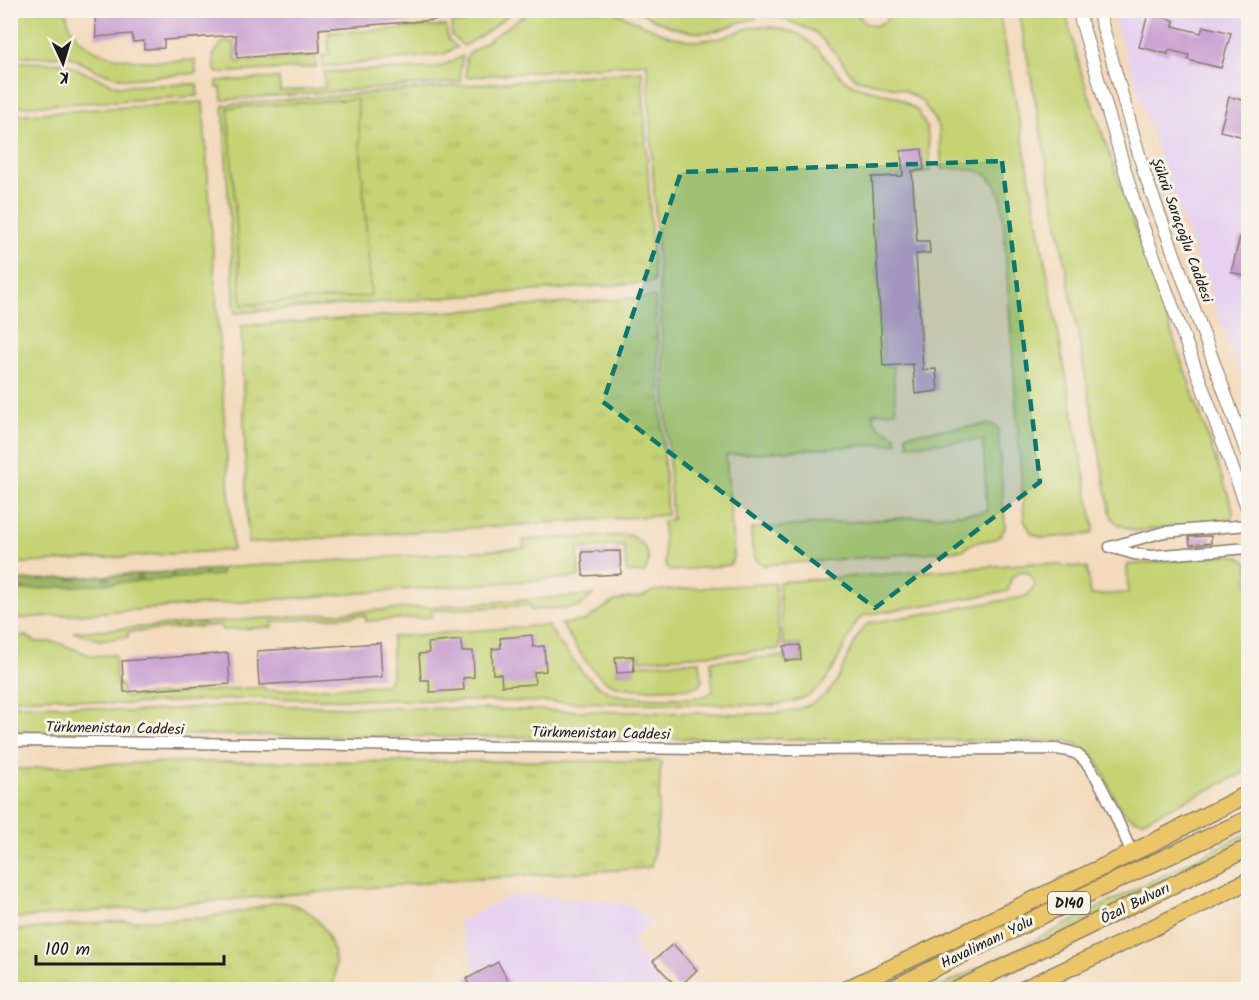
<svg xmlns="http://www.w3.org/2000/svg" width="1259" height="1000" viewBox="0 0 1259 1000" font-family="Kalam,sans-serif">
<defs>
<pattern id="grass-tufts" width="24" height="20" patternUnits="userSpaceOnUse" patternTransform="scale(1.5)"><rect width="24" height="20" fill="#c5d375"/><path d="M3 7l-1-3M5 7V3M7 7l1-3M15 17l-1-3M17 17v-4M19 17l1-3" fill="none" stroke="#a9b565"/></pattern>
<pattern id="forest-firs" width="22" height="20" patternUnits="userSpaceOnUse" patternTransform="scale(1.5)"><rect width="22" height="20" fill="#9cb566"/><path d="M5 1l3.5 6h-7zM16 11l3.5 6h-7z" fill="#7e9253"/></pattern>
</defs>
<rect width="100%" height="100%" fill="#f7f3e8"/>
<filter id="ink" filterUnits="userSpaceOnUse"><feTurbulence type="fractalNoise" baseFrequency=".0167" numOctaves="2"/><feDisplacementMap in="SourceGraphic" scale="12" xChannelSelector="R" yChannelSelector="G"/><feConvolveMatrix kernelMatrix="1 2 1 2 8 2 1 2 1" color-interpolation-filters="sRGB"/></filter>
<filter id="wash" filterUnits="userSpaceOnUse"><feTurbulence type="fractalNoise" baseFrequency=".008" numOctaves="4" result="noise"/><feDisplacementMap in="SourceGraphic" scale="24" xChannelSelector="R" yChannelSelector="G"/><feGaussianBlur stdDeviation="1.35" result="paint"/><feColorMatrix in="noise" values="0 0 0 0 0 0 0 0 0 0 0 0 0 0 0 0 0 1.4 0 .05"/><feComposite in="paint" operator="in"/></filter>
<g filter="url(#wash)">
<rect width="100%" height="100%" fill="#f3dabc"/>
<g fill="#e6d2f0">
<path d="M1112 11H1248V395L1162 165Z"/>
<path d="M523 895 616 902 632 905 651 923 634 938 635 945 663 989 440 990 476 972 458 920 470 917 509 896Z"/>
</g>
<g fill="url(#grass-tufts)" stroke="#707848" stroke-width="1.5">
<path d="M642 71 654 282 235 313 223 105Z"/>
<path d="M655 297 667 515 248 543 241 326Z"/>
<path d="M658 761 661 762 657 836 651 866 647 868 445 881 18 918 11 915V770L59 766 172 762Z"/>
<path d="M1248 833V841L1004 962 946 989 933 990C1039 940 1143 884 1248 833Z"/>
<path d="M276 902C320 901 345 952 332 989H11V931L103 922 202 918 243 911Z"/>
</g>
<path fill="url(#forest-firs)" stroke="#5c6841" stroke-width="1.5" d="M223 569 222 576 11 591V581Z"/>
<g fill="#c5d375" stroke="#707848" stroke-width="1.5">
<path d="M11 10 66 11C73 68 153 62 195 60L196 73 126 79 100 72 69 56 34 57 12 55Z"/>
<path d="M809 10 856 11 864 23 875 26 886 21 890 11H999L1094 528 1092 534 1043 538 1031 533 1024 519 1002 202C994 168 973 167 942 169L939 127 922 101 904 90 854 78 838 56 815 32 777 16H766L765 11Z"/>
<path d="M465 11V10L513 11 487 32 464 46 451 35 452 24 466 22Z"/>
<path d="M530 11H612L669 36 695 41 721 38 748 28 760 26 778 28 799 34 817 48 843 79 855 86 897 97 917 110 927 128 931 171 912 175 872 178 883 366H893L896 411 872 413 878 426 896 436 897 443 726 455 734 556 732 562 729 565 671 571 667 568 665 563 663 521 672 519 647 63 466 77V58L470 53Z"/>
<path d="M637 11H756V19C741 20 729 28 715 31 688 37 660 23 637 11Z"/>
<path d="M1019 11H1065L1082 75 1233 509V514L1229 521 1133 531 1115 522 1111 516Z"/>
<path d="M446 26 448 39 457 47 444 54 323 67 322 56 329 55 328 33Z"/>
<path d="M223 42H234L236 62 316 56V67L216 73 213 55Z"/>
<path d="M463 56 460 70 461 82 222 100 221 88H217V81L279 78 280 91 325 88 324 72 433 68 442 66Z"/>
<path d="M11 62 63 63 117 86 197 84 198 96 11 107Z"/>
<path d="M357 99 371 296 242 305 228 108Z"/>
<path d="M203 102 233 550 11 564V115Z"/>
<path d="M991 424 998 428 1005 527C1000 543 989 539 976 542 971 543 967 547 963 550L763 565C750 559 752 541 751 529L987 512 983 440 908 445 906 434Z"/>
<path d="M629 535C645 542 654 556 644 573L627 572 624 546 578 549 579 577 11 619V591L221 575 222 568 524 548 523 540Z"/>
<path d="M1228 555 1238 556 1248 563V771L1142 821C1103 816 1115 754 1069 741L196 735 11 731V705L81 706 128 712 240 705 747 714C774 714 805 713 826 694 837 684 843 667 849 654 855 643 859 630 869 623L1024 597 1029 594 1035 584 1029 573 1021 571 1011 578 1008 591 1004 592 865 615C857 619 853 628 849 637 827 680 825 699 772 705L251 698 126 704H109L62 697 11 699V637L26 636 36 642H56L92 656 115 655 117 686 121 684 124 697 264 687 265 691 385 685 390 680 392 674V637L547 625C566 650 588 691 622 696 637 698 653 697 668 698 683 698 701 700 713 691L711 661 783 656 785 662 802 661 800 645H783L779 582 1037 563 1087 568 1090 595 1128 593 1127 565Z"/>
<path d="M775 583 780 649 640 660 639 655 616 658 617 673 634 672 633 665 700 661 702 681 699 686 690 688C667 688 629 693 609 683 591 674 573 641 561 624L584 621 615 601 628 598 642 597 653 591Z"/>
<path d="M593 595 579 607 531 610 530 605 431 611V617L366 621 365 615 272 622 273 627 222 630 221 625 128 632V637L99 640 73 632Z"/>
</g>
<g id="blocks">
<g fill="#c89dd1">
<path d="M105 10H460V18L319 29 320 52 237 58 236 35 164 40V48L144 49V41L133 42 132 34 96 37 95 14H105Z"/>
<path d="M1148 14 1174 20 1173 26 1201 33 1203 26 1231 33 1221 68 1188 60 1189 55 1169 50 1168 54 1139 47Z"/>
<path d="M1229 97 1248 101V138L1220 131Z"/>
<path d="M922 149 924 170 912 171 917 241H929L930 253 916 254 923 370 936 369 938 391 915 394 913 364 883 366 872 177 903 176 901 151Z"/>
<path d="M1240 237 1248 239V277L1231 272Z"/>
<path d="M1211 536V543L1190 545 1189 537Z"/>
<path d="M620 551 621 574 583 576 582 552Z"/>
<path d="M532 635 533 647 544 646 546 671 534 672 535 684 502 686 501 674H493L492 649 501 648 500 638Z"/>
<path d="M461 640 462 652 473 651 474 677 463 678 464 690 430 692 429 680H421L419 654 429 653 428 643Z"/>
<path d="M380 643 382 677 259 685 257 651Z"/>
<path d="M800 645 801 660 785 661 784 646Z"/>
<path d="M228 653 230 684 124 692 122 661Z"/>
<path d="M633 656 634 672 617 673 615 657Z"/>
<path d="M673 944 697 970 678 988 653 961Z"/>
<path d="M498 962 513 990H472L466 979Z"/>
</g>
</g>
</g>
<g filter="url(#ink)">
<use href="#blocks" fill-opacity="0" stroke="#887b6c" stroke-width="1.5"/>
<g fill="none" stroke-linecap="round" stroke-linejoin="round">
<defs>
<g id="minor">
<path d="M1110 547 1164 532 1248 525"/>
<path d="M1110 547 1134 554 1151 556 1248 548"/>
<path d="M10 741 785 750 1055 749C1063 750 1071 750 1078 755 1099 770 1120 828 1132 853"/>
</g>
<g id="tertiary">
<path d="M1078 10 1136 208 1248 510"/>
<path d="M1098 10 1144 172 1248 456"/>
</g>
<g id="trunk">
<path d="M845 990 1132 853 1248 794"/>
<path d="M890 990 1051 911 1248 819"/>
<path d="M957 990 1248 848"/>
<path d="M1022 990 1110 949 1248 881"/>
</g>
</defs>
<use href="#minor" stroke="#887b6c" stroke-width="13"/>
<use href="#tertiary" stroke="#887b6c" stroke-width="14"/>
<use href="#trunk" stroke="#887b6c" stroke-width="19"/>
<use href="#minor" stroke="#fff" stroke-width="10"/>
<use href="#tertiary" stroke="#fff" stroke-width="12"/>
<use href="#trunk" stroke="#ebc669" stroke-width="16"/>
</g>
</g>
<path fill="#0f766e" fill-opacity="0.2" stroke="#0f766e" stroke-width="4.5" stroke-dasharray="12 8" stroke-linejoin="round" d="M1002 161 1040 482 875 608 603 402 681 172Z"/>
<g text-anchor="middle" stroke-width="6" stroke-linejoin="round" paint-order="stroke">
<rect fill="#f7f3e8" stroke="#5e5c59" stroke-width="1.5" x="1048" y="892" width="42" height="22" rx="4.5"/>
<g font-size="14" font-weight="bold" fill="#1c1c1c">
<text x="1069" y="908">D140</text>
</g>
<g font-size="15" fill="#1c1c1c" stroke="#f7f3e8">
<text transform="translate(1182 230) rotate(70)" y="5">Şükrü Saraçoğlu Caddesi</text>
<text transform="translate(115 728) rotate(1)" y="5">Türkmenistan Caddesi</text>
<text transform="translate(601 733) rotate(1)" y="5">Türkmenistan Caddesi</text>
<text transform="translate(1135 903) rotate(-26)" y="5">Özal Bulvarı</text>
<text transform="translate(987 942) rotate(-26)" y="5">Havalimanı Yolu</text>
</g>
</g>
<rect width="1259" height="1000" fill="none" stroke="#f7f3e8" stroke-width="36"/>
<g transform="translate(63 63) rotate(176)" stroke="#f7f3e8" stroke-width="4.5" paint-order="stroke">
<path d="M0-4.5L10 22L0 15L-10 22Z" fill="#1c1c1c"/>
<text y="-9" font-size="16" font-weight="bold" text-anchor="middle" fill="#1c1c1c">K</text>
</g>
<path d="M36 955v9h188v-9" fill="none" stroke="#1c1c1c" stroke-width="3"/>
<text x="45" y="955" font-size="18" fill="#1c1c1c" stroke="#f7f3e8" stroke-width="4.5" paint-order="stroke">100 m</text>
</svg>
